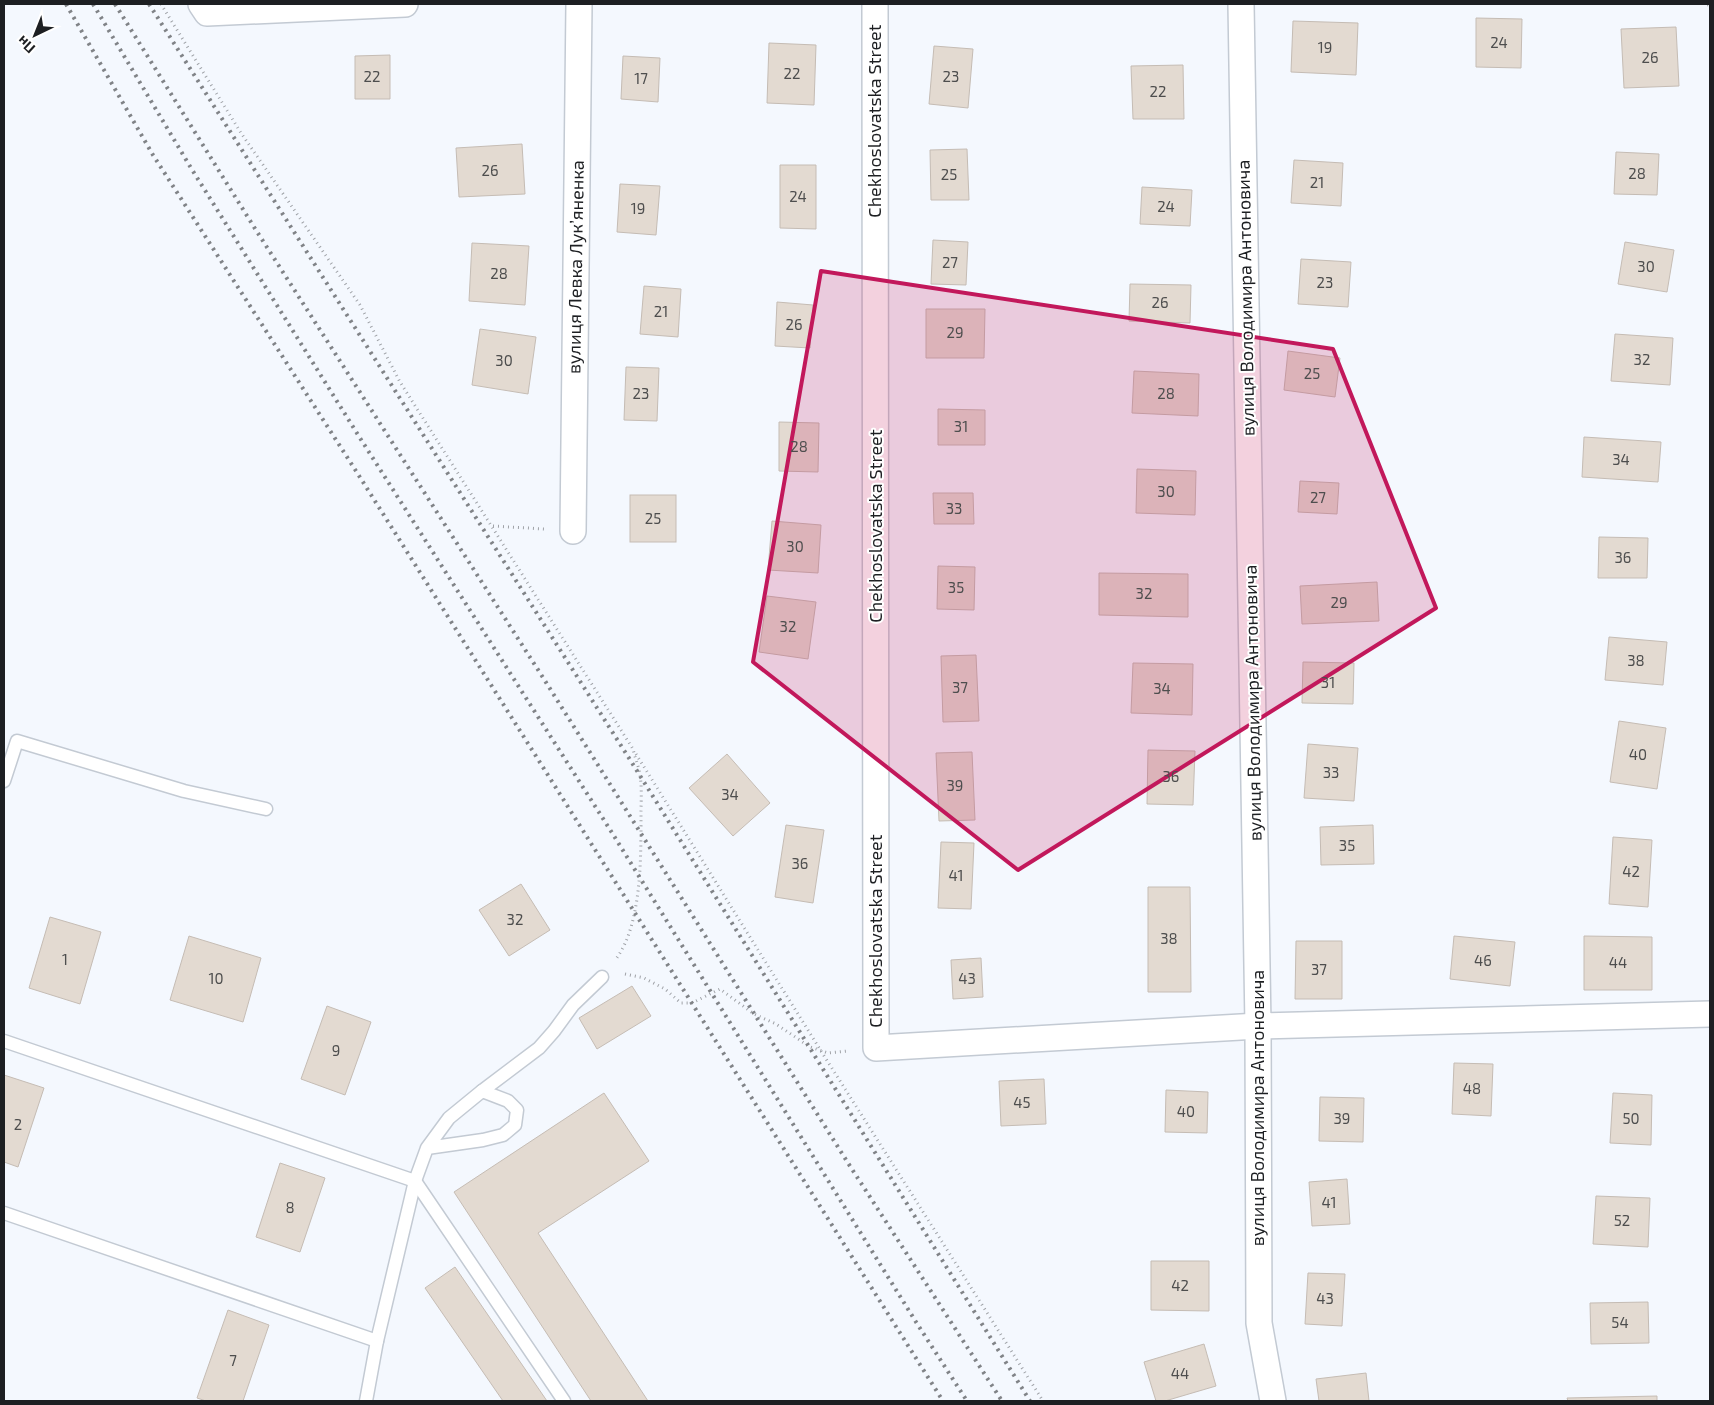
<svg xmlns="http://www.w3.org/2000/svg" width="1714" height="1405" viewBox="0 0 1714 1405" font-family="'Exo 2',sans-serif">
<rect width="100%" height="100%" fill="#f4f8fe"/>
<g fill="#e3dad1" stroke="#c5bcb4">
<path d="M1476 18 1522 19 1521 68 1476 67Z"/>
<path d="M1293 21 1358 23 1356 75 1291 72Z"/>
<path d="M1676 27 1679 86 1624 88 1621 29Z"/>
<path d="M769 43 816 45 814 105 767 103Z"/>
<path d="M934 46 973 49 968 108 929 104Z"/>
<path d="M390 55V99H355V56Z"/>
<path d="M623 56 660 58 658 102 621 99Z"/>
<path d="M1183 65 1184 119H1133L1131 66Z"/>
<path d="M522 144 525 194 459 197 456 148Z"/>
<path d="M967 149 969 200H931L930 150Z"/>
<path d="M1616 152 1659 154 1657 195 1614 194Z"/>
<path d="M1294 160 1343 163 1341 206 1291 203Z"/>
<path d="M780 165H816V229L780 228Z"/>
<path d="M620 184 660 186 656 235 617 232Z"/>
<path d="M1142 187 1192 190 1190 226 1140 224Z"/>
<path d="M933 240 968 242 966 285 931 284Z"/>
<path d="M1625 242 1674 250 1667 292 1618 284Z"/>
<path d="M472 243 529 246 525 305 469 301Z"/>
<path d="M1301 259 1351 262 1348 307 1298 304Z"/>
<path d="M1130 284 1191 285 1190 323 1129 321Z"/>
<path d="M644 286 681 289 678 337 640 334Z"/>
<path d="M777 302 813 305 810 348 775 346Z"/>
<path d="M926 309H985L984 358H926Z"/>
<path d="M480 329 536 337 528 394 472 385Z"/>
<path d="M1615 334 1673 338 1670 385 1611 381Z"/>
<path d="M1288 351 1340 358 1335 397 1284 390Z"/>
<path d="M626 367 659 368 657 421 624 420Z"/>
<path d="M1134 371 1199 374 1198 416 1132 413Z"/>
<path d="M938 409 985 410V445H938Z"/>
<path d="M779 422 819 423 818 472 779 471Z"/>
<path d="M1584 437 1661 442 1658 482 1582 477Z"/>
<path d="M1137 469 1196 471 1195 515 1136 513Z"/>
<path d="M1300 481 1339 483 1337 514 1298 512Z"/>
<path d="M933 493H973L974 524H934Z"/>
<rect x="630" y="495" width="46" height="47"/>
<path d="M772 521 821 525 818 573 768 570Z"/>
<path d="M1599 537 1648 538 1647 578H1598Z"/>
<path d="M938 566 975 567 974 610 937 609Z"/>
<path d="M1099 573 1188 574V617L1099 615Z"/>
<path d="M1377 582 1379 621 1302 624 1300 586Z"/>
<path d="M767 596 816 602 808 659 759 652Z"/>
<path d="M1609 637 1667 642 1663 685 1605 680Z"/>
<path d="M976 655 979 721 943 722 941 656Z"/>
<path d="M1303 662 1354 663 1353 704 1302 703Z"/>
<path d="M1133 663 1193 664 1192 715 1131 713Z"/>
<path d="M1619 721 1666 728 1657 789 1610 782Z"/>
<path d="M1308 744 1358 748 1354 801 1304 798Z"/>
<path d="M1148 750 1195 751 1193 805 1147 804Z"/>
<path d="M972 752 975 820 939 821 936 753Z"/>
<path d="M727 754 770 803 733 836 689 788Z"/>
<path d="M786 825 824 830 813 903 775 897Z"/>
<path d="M1373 825 1374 864 1321 865 1320 827Z"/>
<path d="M1613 837 1652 840 1648 907 1609 904Z"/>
<path d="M941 842 974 843 971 909 938 908Z"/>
<path d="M521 884 550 930 509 956 479 910Z"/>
<path d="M1148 887H1190L1191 992H1148Z"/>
<path d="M50 917 101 932 80 1004 29 988Z"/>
<path d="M189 936 261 958 243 1022 170 1000Z"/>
<path d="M1454 936 1515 942 1510 986 1450 979Z"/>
<path d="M1584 936 1652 937V990H1584Z"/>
<path d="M1296 941H1342V999H1295Z"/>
<path d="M981 958 983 997 953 999 951 960Z"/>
<path d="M632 986 651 1016 597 1049 579 1018Z"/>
<path d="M327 1006 371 1022 345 1095 301 1079Z"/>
<path d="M1454 1063 1493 1064 1491 1116 1452 1114Z"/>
<path d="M4 1075 44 1088 18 1167 4 1162Z"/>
<path d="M1044 1079 1046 1124 1001 1126 999 1081Z"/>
<path d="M1166 1090 1208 1092 1207 1133 1165 1132Z"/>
<path d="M604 1093 649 1161 538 1233 648 1401H591L454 1192Z"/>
<path d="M1613 1093 1652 1095 1651 1145 1610 1143Z"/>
<path d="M1320 1097 1364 1098 1363 1142 1319 1141Z"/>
<path d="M280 1163 325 1178 300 1252 256 1237Z"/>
<path d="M1347 1179 1350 1224 1312 1226 1309 1182Z"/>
<path d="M1596 1196 1650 1198 1648 1247 1593 1244Z"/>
<path d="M1151 1261H1209V1311L1151 1310Z"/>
<path d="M455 1267 547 1401H503L425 1288Z"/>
<path d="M1308 1273 1345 1274 1342 1326 1305 1324Z"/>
<path d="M1648 1302 1649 1343 1591 1344 1590 1303Z"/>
<path d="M228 1310 269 1325 243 1401H206L197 1398Z"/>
<path d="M1204 1344 1216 1386 1165 1401H1156L1144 1362Z"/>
<path d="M1366 1373 1369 1401H1319L1316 1379Z"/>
<path d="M1657 1396V1401H1568L1567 1398Z"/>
</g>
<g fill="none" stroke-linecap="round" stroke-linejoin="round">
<defs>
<g id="service">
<path d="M4 781 17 741 184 791 266 809"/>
<path d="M4 1041 415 1181 564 1401"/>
<path d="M482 1091 539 1048 554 1031 573 1005 602 977"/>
<path d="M4 1213 377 1341"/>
<path d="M366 1401 377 1341 415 1181 427 1148 449 1118 482 1091 508 1101 517 1110 515 1125 503 1135 483 1140 427 1148"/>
</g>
<g id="minor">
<path d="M201 4 207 13 405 4"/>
<path d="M875 4 876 1048 1258 1026 1710 1014"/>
<path d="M1241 4 1258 1026 1259 1323 1273 1401"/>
<path d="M573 531 579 4"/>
</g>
</defs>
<use href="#service" stroke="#c3cad3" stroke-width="15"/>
<use href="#minor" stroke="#c3cad3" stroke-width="28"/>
<g stroke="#9fa2a7" stroke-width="3" stroke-dasharray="1 4" stroke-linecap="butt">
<path d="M161 4 241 133 360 305 400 382 633 749C635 758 639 767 640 775 642 787 641 801 641 814 641 856 642 924 616 959"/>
<path d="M1707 5 1710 4"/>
<path d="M493 526 544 529"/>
<path d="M636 754 821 1051 1043 1401"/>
<path d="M625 974 644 978 665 989 681 1003H692L720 989 754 1014 776 1024 810 1047 828 1053 848 1051"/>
</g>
<use href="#service" stroke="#fff" stroke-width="12"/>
<use href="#minor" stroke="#fff" stroke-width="25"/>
<g stroke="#808387" stroke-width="4" stroke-dasharray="2.5 5" stroke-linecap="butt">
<path d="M66 4 153 155 356 471 943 1401"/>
<path d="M93 4 191 168 360 438 609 828 916 1322 967 1401"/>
<path d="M115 4 254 227 542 676 848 1163 1002 1401"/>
<path d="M149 4 634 766 1030 1401"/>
</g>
</g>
<path fill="#c2185b" fill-opacity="0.2" stroke="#c2185b" stroke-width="4" stroke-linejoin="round" d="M821 271 1333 349 1436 608 1018 870 753 662Z"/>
<g text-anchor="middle" stroke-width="4" stroke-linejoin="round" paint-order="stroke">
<g font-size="15" fill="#4e4e4e">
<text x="1499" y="48">24</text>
<text x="1325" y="53">19</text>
<text x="1650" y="63">26</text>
<text x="792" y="79">22</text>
<text x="372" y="82">22</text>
<text x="951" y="82">23</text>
<text x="641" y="84">17</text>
<text x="1158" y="97">22</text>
<text x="490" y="176">26</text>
<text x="1637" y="179">28</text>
<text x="949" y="180">25</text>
<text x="1317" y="188">21</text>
<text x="798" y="202">24</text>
<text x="1166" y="212">24</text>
<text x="638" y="214">19</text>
<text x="950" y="268">27</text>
<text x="1646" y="272">30</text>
<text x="499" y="279">28</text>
<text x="1325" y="288">23</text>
<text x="1160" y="308">26</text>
<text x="661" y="317">21</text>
<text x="794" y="330">26</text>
<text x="955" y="338">29</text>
<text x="1642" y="365">32</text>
<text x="504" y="366">30</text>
<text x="1312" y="379">25</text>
<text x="641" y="399">23</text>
<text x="1166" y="399">28</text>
<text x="961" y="432">31</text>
<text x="799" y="452">28</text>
<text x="1621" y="465">34</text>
<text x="1166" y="497">30</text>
<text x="1318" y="503">27</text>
<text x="954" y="514">33</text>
<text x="653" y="524">25</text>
<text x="795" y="552">30</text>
<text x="1623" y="563">36</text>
<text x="956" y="593">35</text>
<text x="1144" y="599">32</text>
<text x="1339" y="608">29</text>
<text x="788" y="632">32</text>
<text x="1636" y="666">38</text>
<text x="1328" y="688">31</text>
<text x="960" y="693">37</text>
<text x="1162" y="694">34</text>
<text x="1638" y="760">40</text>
<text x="1331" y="778">33</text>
<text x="1171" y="782">36</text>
<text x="955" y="791">39</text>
<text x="730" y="800">34</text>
<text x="1347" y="851">35</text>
<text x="800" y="869">36</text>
<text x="1631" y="877">42</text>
<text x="956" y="881">41</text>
<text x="515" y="925">32</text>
<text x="1169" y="944">38</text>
<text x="65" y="965">1</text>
<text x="1483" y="966">46</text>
<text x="1618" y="968">44</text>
<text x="1319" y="975">37</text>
<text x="216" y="984">10</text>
<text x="967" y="984">43</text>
<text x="336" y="1056">9</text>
<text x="1472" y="1094">48</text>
<text x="1022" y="1108">45</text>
<text x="1186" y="1117">40</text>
<text x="1342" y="1124">39</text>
<text x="1631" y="1124">50</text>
<text x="18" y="1130">2</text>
<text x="1329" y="1208">41</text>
<text x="290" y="1213">8</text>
<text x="1622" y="1226">52</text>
<text x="1180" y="1291">42</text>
<text x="1325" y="1304">43</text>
<text x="1620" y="1328">54</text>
<text x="233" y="1366">7</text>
<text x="1180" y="1379">44</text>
</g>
<g font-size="18" fill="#1d1f22" stroke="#fff">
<text transform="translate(875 121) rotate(-90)" y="6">Chekhoslovatska Street</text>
<text transform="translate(576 267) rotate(-89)" y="6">вулиця Левка Лукʼяненка</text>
<text transform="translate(1246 298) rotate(-91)" y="6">вулиця Володимира Антоновича</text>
<text transform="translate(876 526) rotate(-90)" y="6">Chekhoslovatska Street</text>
<text transform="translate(1253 703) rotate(-91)" y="6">вулиця Володимира Антоновича</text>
<text transform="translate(876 931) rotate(-90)" y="6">Chekhoslovatska Street</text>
<text transform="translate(1258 1108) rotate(-90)" y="6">вулиця Володимира Антоновича</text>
</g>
</g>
<rect width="1714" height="1405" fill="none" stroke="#1d1f22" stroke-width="10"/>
<g transform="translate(35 35) rotate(223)" stroke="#ffffff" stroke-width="4" paint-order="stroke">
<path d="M0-4L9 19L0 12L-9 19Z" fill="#1d1f22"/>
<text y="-8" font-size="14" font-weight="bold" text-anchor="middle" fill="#1d1f22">Пн</text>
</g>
</svg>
